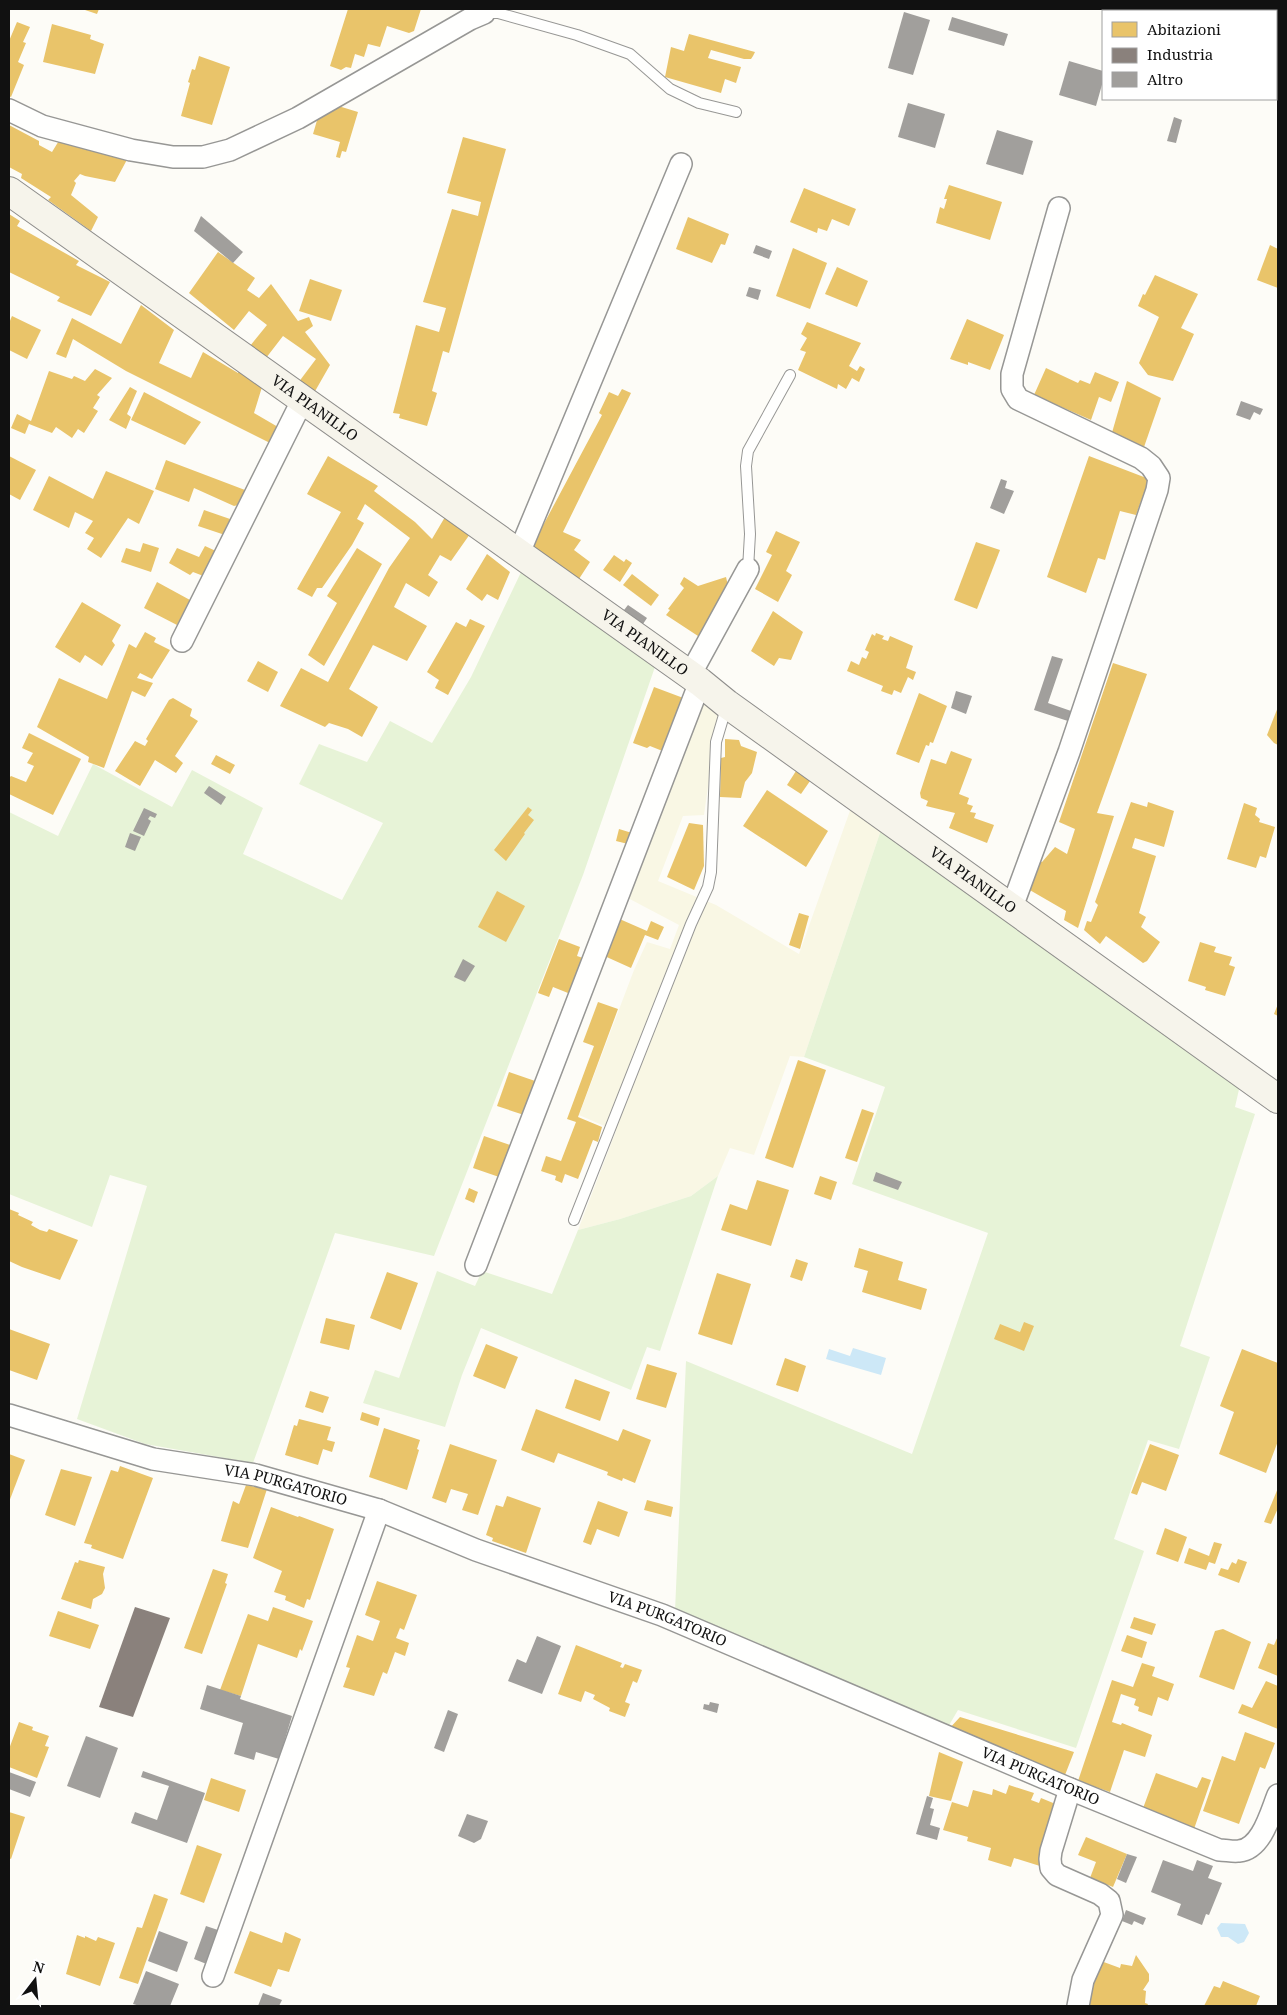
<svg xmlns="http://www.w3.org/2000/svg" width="1287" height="2015" viewBox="0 0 1287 2015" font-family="'Noto Serif',serif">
<rect width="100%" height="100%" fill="#fdfcf7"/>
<path fill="#f9f7e4" d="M702 697 719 709 704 815 683 816 658 881 716 905 799 954 852 805 882 827 804 1057 790 1056 754 1155 730 1148 718 1176 691 1196 620 1219 578 1230 616 1131 579 1115 634 970 647 942 670 949 679 925 626 897Z"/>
<g fill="#e7f3d7">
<path d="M523 568 656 664 583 875 434 1256 335 1233 253 1463 145 1444 77 1419 147 1186 110 1175 92 1227 9 1194V812L58 836 93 764 172 807 192 770 263 808 243 854 342 900 383 823 299 784 319 744 367 762 390 721 432 743 471 677Z"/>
<path d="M882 827 1240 1085 1235 1107 1255 1114 1180 1346 1210 1357 1179 1449 1148 1440 1114 1539 1144 1551 1076 1748 958 1710 948 1727 675 1611 686 1361 912 1454 988 1233 852 1184 885 1087 804 1057Z"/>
<path d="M718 1176 660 1351 647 1347 631 1390 481 1328 462 1375 445 1427 363 1403 375 1370 399 1378 437 1271 475 1286 482 1271 552 1294 578 1230 620 1219 691 1196Z"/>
</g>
<g fill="#cde8f7">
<path d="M853 1348 886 1358 881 1375 826 1359 829 1349 850 1356Z"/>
<path d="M1221 1923 1245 1924 1249 1933 1244 1942 1238 1944 1228 1937H1221L1217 1928Z"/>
</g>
<g fill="#e9c46a">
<path d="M82 9H99L97 14Z"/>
<path d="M348 9H397L403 10 404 9H421L414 31 409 33 387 26 380 47 368 44 364 57 355 54 351 68 346 67 341 70 330 66Z"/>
<path d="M17 22 30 27 23 42 26 43 18 62 24 65 11 97 9 96V41Z"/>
<path d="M52 24 91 35 90 39 104 44 95 74 43 62Z"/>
<path d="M689 34 755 52 753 56 751 59H744L711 50 708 58 741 67 736 83 725 79 721 93 665 77 671 47 684 51Z"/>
<path d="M199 56 230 67 212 125 181 116 190 83 188 82 192 69 195 70Z"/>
<path d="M335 105 358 112 346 152 342 151 340 158 336 157 340 142 313 134 318 117 321 118Z"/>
<path d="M9 125 39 141V145L52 152 60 139 130 154 115 182 85 176 80 174 74 181 76 183 71 195 98 217 91 231 48 200 51 197 21 178 22 174 9 167Z"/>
<path d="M463 137 506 149 449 353 443 351 432 391 437 393 427 426 399 418 400 414 393 413 416 325 439 332 446 308 423 302 452 209 478 216 481 202 447 193Z"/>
<path d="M949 185 1002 202 990 240 936 223 940 207 944 209 947 199H944Z"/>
<path d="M804 188 856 209 849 226 832 219 827 231 818 228 817 233 790 222Z"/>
<path d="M9 214 20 221 17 226 79 261 76 265 110 282 91 316 57 301 60 297 9 272Z"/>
<path d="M688 217 729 234 725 245 721 244 712 263 676 249Z"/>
<path d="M1270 245 1278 249V288L1257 280Z"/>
<path d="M793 248 827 263 810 309 776 296Z"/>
<path d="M218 252 255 278 247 290 259 298 271 284 298 321 309 317 313 326 305 332 330 365 314 393 298 383 316 359 283 336 266 358 250 346 267 325 249 311 234 330 189 293Z"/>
<path d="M837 267 868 281 857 307 825 294Z"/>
<path d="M1155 275 1198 294 1181 328 1194 334 1173 381 1148 375 1139 363 1159 317 1138 306 1143 294 1145 295Z"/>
<path d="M310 279 342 290 331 321 299 311Z"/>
<path d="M141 305 174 330 159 363 191 378 203 352 238 373 239 370 262 387 254 413 278 427 270 443 126 371 73 339 66 358 56 354 72 318 121 344Z"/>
<path d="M12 316 41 330 27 359 9 350V323Z"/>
<path d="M967 319 1004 335 990 370 968 362V365L950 359Z"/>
<path d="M807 322 861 343 849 366 857 371 860 366 865 369 859 382 852 378 846 389 838 384 837 389 798 370 806 352 800 350 807 338 801 334Z"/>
<path d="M1046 368 1078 383 1080 380 1090 384 1095 372 1119 382 1111 402 1099 397 1091 420 1034 395Z"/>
<path d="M95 369 112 378 97 395 100 397 93 408 98 411 84 433 78 429 72 438 56 427 52 433 29 424 25 434 11 428 17 414 31 421 49 371 72 379 74 376 85 381Z"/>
<path d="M1127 381 1161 398 1144 447 1111 436Z"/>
<path d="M130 387 137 391 127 414 131 417 126 429 109 420Z"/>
<path d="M622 389 631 393 563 532 581 540 574 550 590 562 577 582 531 548 602 415 599 413 609 392 618 396Z"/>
<path d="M144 392 201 422 185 445 131 420Z"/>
<path d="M9 456 36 470 20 500 9 494Z"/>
<path d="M328 456 378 486 374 491 415 522 432 539 445 517 470 534 451 561 440 555 428 575 438 582 429 597 406 583 394 607 427 626 407 661 373 645 349 689 378 707 362 737 348 729 329 723 325 727 280 706 301 668 328 682 389 568 410 538 365 504 357 519 364 523 352 545 322 588H317L312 597 297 589 341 512 307 494Z"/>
<path d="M1089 456 1149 479 1136 515 1120 511 1105 560 1098 558 1086 593 1047 577Z"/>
<path d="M166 460 245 490 248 495 242 504 234 506 194 488 189 502 155 489Z"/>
<path d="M106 471 154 491 139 524 128 518 101 558 87 549 94 538 85 533 93 521 75 512 69 528 33 510 49 476 93 499Z"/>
<path d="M204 510 230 519 225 535 198 526Z"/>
<path d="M776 531 800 542 786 571 792 575 778 602 755 589 772 555 766 552Z"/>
<path d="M976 542 1000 550 977 609 954 600Z"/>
<path d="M143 543 159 548 151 572 121 562 126 548 140 552Z"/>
<path d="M205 546 218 552 206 577 193 572 190 575 169 563 177 548 199 557Z"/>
<path d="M357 548 382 564 324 666 308 655 337 603 327 596Z"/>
<path d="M487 554 510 572 498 600 487 594 482 601 466 589Z"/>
<path d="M614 555 624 562 626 559 632 563 620 582 603 570Z"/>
<path d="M632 574 659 595 651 606 623 585Z"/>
<path d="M684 577 698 586 726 577 730 594 698 636 666 615 670 610 668 609 684 588 680 584Z"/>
<path d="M157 582 190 600 177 625 144 608Z"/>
<path d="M82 602 121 625 112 641 115 645 102 666 85 655 80 663 55 647Z"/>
<path d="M773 611 803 632 791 660 779 658 774 666 751 651Z"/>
<path d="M470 619 485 626 448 695 435 688 439 680 427 672 456 622 466 627Z"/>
<path d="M145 632 156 638 154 642 170 650 152 679 140 673 137 678 153 683 145 697 132 691 104 768 88 762 89 757 37 727 59 678 107 699 129 644 136 648Z"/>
<path d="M876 633 884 636 882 639 888 641 890 636 913 646 906 668 916 672 913 680 908 677 901 693 894 690 892 695 881 691 883 686 847 671 851 661 859 665 862 657 866 659 869 652 865 650 872 634 875 636Z"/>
<path d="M258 661 278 672 268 692 247 681Z"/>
<path d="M1113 663 1147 674 1097 813 1114 816 1078 928 1064 920 1066 911 1028 889 1037 861 1042 862 1055 847 1067 854 1075 829 1059 822Z"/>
<path d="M654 687 686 699 665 752 650 746 647 748 633 743Z"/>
<path d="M919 693 947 706 933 743 930 742 929 746 926 745 919 763 896 754Z"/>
<path d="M173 698 192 709 190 716 198 721 175 756 183 763 176 773 155 760 140 786 115 771 135 741 145 746 148 741 146 739 169 700Z"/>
<path d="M1278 707V745L1274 743 1267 735Z"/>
<path d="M29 733 81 759 53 815 9 794V778L11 776 26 782 34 766 27 763 33 753 22 748Z"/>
<path d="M725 739 739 740 741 746 757 752 752 773 745 782 741 798 720 797 721 758 725 757Z"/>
<path d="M951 751 972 759 959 794 969 798 967 804 973 806 970 812 976 813 974 818 994 825 987 843 949 828 955 813 926 806 928 801 921 798 920 793 931 759 946 764Z"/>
<path d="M216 755 235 765 230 774 211 764Z"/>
<path d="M796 771 810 781 801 794 787 785Z"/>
<path d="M767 790 828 831 806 867 743 826Z"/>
<path d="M1131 802 1147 807 1148 802 1174 811 1164 847 1135 838 1132 848 1156 856 1139 913 1146 917 1141 927 1160 942 1147 961 1143 963 1106 936 1100 944 1084 930 1087 921 1091 922 1098 905 1095 902Z"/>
<path d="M1244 803 1257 808 1255 815 1260 819 1259 822 1275 827 1266 858 1260 856 1256 868 1227 859Z"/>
<path d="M528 807 532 810 528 815 534 820 524 833 525 834 506 861 494 850Z"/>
<path d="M689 823 703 825 704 866 694 890 667 877Z"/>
<path d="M619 829 632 833 628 844 616 841Z"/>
<path d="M497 891 525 906 506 942 478 927Z"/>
<path d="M799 913 809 916 800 949 789 945Z"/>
<path d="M615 917 647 931 651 921 664 927 658 940 645 935 631 968 600 954Z"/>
<path d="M559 939 580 947 577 956 586 959 573 995 553 987 549 997 538 993Z"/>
<path d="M1200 942 1216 947 1214 952 1232 957 1229 965 1235 967 1225 996 1205 990 1206 987 1188 981Z"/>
<path d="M598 1002 618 1009 578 1117 602 1127 598 1142 593 1140 578 1179 565 1174 562 1183 555 1180 556 1176 541 1171 546 1156 561 1161 576 1122 567 1119 594 1046 583 1042Z"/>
<path d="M1278 1004V1016L1274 1014Z"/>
<path d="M798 1060 826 1070 793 1168 765 1158Z"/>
<path d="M509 1072 538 1082 527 1116 497 1106Z"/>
<path d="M862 1109 874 1113 857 1162 845 1158Z"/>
<path d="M484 1136 513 1146 502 1178 473 1168Z"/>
<path d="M820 1176 837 1182 831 1200 814 1194Z"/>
<path d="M757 1180 789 1190 771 1246 721 1230 730 1204 747 1210Z"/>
<path d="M469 1188 478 1192 474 1203 465 1199Z"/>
<path d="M9 1209 19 1213 18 1215 33 1222 31 1225 40 1230 47 1232 49 1229 78 1240 60 1280 22 1267 9 1261Z"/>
<path d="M859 1248 903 1262 898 1280 927 1289 921 1310 862 1292 868 1271 854 1267Z"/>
<path d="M796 1259 808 1263 802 1281 790 1277Z"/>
<path d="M387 1272 418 1283 401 1330 370 1318Z"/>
<path d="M717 1273 751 1284 732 1345 698 1334Z"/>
<path d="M326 1318 355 1325 349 1350 320 1343Z"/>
<path d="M1024 1322 1034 1326 1024 1351 994 1339 1000 1324 1020 1332Z"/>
<path d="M9 1329 50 1344 37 1380 9 1370Z"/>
<path d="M486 1344 518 1357 505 1389 473 1376Z"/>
<path d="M1242 1349 1278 1363V1441L1266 1473 1219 1454 1234 1412 1220 1406Z"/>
<path d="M785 1358 806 1366 798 1392 776 1385Z"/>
<path d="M647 1364 677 1373 666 1408 636 1399Z"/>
<path d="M575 1379 610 1392 600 1421 565 1408Z"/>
<path d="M310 1391 329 1397 323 1413 305 1407Z"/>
<path d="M536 1409 618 1441 623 1429 651 1440 635 1483 623 1478 622 1481 607 1475 608 1472 558 1453 554 1463 521 1450Z"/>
<path d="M362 1412 380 1418 378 1426 360 1420Z"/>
<path d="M299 1419 331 1427 327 1440 335 1442 332 1452 323 1449 318 1465 285 1455 294 1425 297 1426Z"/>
<path d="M384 1428 420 1440 417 1449 419 1450 407 1490 369 1477Z"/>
<path d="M450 1444 497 1460 478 1515 462 1510 468 1494 451 1489 446 1503 432 1498Z"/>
<path d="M1150 1444 1179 1455 1166 1491 1142 1482 1137 1495 1131 1493Z"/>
<path d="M9 1454 25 1460 9 1502Z"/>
<path d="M120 1466 153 1478 123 1559 91 1548 92 1545 84 1543 111 1470 118 1472Z"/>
<path d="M61 1469 92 1477 75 1526 45 1515Z"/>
<path d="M246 1485 267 1489 248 1548 221 1541 233 1501 239 1504Z"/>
<path d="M1278 1488V1508L1271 1524 1264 1522Z"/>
<path d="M507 1496 541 1508 526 1553 492 1541 493 1538 486 1535 496 1505 503 1507Z"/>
<path d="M647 1500 673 1507 671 1517 644 1510Z"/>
<path d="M598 1501 628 1512 619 1537 597 1529 591 1545 583 1542Z"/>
<path d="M271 1507 298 1517 299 1516 334 1529 310 1600 307 1599 304 1608 285 1600 286 1596 274 1592 282 1571 253 1558Z"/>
<path d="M1165 1528 1187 1537 1178 1562 1156 1554Z"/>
<path d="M1214 1542 1222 1544 1215 1564 1209 1562 1206 1570 1184 1563 1189 1548 1209 1556Z"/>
<path d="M1238 1559 1247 1562 1239 1583 1218 1575 1221 1568 1228 1570 1232 1562 1236 1564Z"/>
<path d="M79 1560 105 1567 103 1574 105 1588 102 1594 93 1599 91 1609 61 1599 75 1562 78 1563Z"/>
<path d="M213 1569 228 1574 225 1583 227 1584 202 1654 184 1648Z"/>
<path d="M377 1581 417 1595 404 1630 400 1628 396 1638 409 1643 405 1656 395 1652 387 1674 383 1672 374 1696 343 1687 350 1668 346 1667 357 1635 373 1641 380 1621 365 1615Z"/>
<path d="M273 1607 313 1621 302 1651 300 1649 297 1658 258 1644 241 1696 220 1690 248 1614 268 1621Z"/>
<path d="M58 1611 99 1625 90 1649 49 1636Z"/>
<path d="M1134 1617 1156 1624 1152 1635 1130 1628Z"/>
<path d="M1223 1629 1251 1642 1234 1690 1199 1677 1215 1631Z"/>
<path d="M1127 1635 1147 1642 1142 1658 1121 1651Z"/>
<path d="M1278 1636V1676L1258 1668 1268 1643 1274 1645Z"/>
<path d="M576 1645 622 1663 620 1667 623 1668 625 1664 642 1670 637 1683 633 1681 625 1702 630 1704 625 1717 609 1711 610 1708 593 1699 595 1695 585 1691 581 1702 558 1694Z"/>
<path d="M1142 1663 1155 1667 1152 1676 1174 1684 1168 1701 1158 1697 1152 1716 1138 1711 1139 1707 1134 1705 1136 1699 1121 1694 1112 1722 1121 1725 1122 1723 1152 1735 1145 1757 1124 1750 1110 1792 1078 1781 1112 1680 1133 1687Z"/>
<path d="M1266 1681 1278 1686V1729L1238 1713 1242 1704 1252 1708Z"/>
<path d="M960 1717 1074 1752 1065 1775 1014 1756 1015 1752 948 1730Z"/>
<path d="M19 1722 33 1727 32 1730 49 1736 45 1746 49 1747 37 1778 9 1767V1749Z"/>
<path d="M1245 1732 1275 1743 1265 1769 1260 1767 1239 1824 1203 1811 1222 1756 1235 1761Z"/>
<path d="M939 1752 963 1762 951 1801 929 1796Z"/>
<path d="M1156 1773 1197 1788 1202 1777 1211 1780 1194 1829 1142 1811Z"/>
<path d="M211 1778 246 1790 239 1812 204 1800Z"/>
<path d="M1009 1785 1034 1793 1031 1800 1039 1803 1041 1798 1058 1805 1040 1866 1014 1858 1011 1867 988 1860 991 1848 967 1841 968 1837 943 1830 952 1802 968 1807 973 1790 992 1795 993 1789 1006 1794Z"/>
<path d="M9 1812 25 1817 11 1859 9 1858Z"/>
<path d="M1086 1837 1127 1854 1113 1887 1090 1878 1096 1862 1078 1855Z"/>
<path d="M197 1845 222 1854 204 1903 180 1894Z"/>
<path d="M154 1894 168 1899 138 1984 119 1978 137 1927 142 1928Z"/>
<path d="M250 1931 282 1943 285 1932 301 1939 289 1972 278 1969 271 1987 234 1973Z"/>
<path d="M77 1935 85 1938V1936L96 1941 98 1937 115 1943 100 1986 66 1974Z"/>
<path d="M1136 1955 1149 1974V1981L1143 1990 1146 1991 1145 2003 1148 2004 1147 2006H1087L1091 1988 1101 1961 1120 1968 1121 1964 1132 1966Z"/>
<path d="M1223 1981 1260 1996 1256 2006H1204L1214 1986 1220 1988Z"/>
</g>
<path fill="#8a817c" d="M135 1607 170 1618 133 1717 99 1707Z"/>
<g fill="#a19f9c">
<path d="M904 12 930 20 913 75 888 68Z"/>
<path d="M952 17 1008 34 1004 46 948 30Z"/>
<path d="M1276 36 1278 37V84L1276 91Z"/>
<path d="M1069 61 1103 71V81L1096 106 1059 95Z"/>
<path d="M908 103 945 114 935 148 898 137Z"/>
<path d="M1174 117 1182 120 1176 143 1167 141Z"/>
<path d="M997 130 1033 141 1023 175 986 164Z"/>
<path d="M201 216 243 252 233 263 194 231Z"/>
<path d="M756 245 772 251 769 259 753 253Z"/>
<path d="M749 287 761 290 758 300 746 296Z"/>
<path d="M1241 401 1263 409 1260 415 1254 412 1250 420 1236 415Z"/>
<path d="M1001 479 1007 481 1005 488 1014 491 1004 514 990 508Z"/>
<path d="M628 605 647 618 643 624 624 610Z"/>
<path d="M1052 656 1063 659 1048 703 1074 712 1071 722 1034 710Z"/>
<path d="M956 691 972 696 966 714 951 708Z"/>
<path d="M209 786 226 797 221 805 204 793Z"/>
<path d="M144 808 157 814 155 818 150 816 148 819 151 821 144 836 133 831Z"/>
<path d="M130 833 141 837 135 851 125 847Z"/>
<path d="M463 959 475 966 465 982 454 977Z"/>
<path d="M876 1172 902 1182 898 1190 873 1181Z"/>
<path d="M537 1636 561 1646 542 1694 508 1681 517 1659 526 1663Z"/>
<path d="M207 1685 241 1696 240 1699 292 1716 279 1759 256 1752 254 1760 234 1754 243 1723 200 1709Z"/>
<path d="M710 1702 719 1704 717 1713 703 1709 704 1704 709 1705Z"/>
<path d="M448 1710 458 1714 444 1752 434 1748Z"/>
<path d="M86 1736 118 1748 100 1798 67 1786Z"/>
<path d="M143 1771 205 1793 187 1843 131 1823 135 1812 157 1820 169 1786 141 1777Z"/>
<path d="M9 1772 36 1782 30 1797 9 1789Z"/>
<path d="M927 1796 933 1798 930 1808 934 1809 930 1825 940 1828 937 1840 916 1834Z"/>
<path d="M467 1814 488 1821 481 1839 474 1843 458 1836Z"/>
<path d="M1127 1854 1137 1857 1126 1883 1117 1879Z"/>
<path d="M1163 1860 1193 1871 1197 1860 1213 1866 1208 1878 1222 1883 1209 1915 1206 1914 1202 1925 1177 1915 1181 1904 1151 1892Z"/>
<path d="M1126 1910 1146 1918 1143 1925 1134 1921 1132 1925 1122 1921Z"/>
<path d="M206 1926 221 1931 209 1965 194 1959Z"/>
<path d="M159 1931 188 1942 177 1972 148 1961Z"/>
<path d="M146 1971 179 1984 170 2006H140L133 2004Z"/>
<path d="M263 1993 282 2000 279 2006H258Z"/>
</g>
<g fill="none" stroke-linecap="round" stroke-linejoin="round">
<defs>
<g id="lane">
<path d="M484 13H498L577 35 630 54 670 89 699 103 736 112"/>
<path d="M748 569 750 534 746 466 748 451 790 375"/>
<path d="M574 1220 691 924 708 887 711 872 716 742 727 705"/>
</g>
<g id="street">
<path d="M9 110 42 126 131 150 173 157H203L230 150 298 118 470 19 484 13"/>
<path d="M519 553 681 164"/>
<path d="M182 641 303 399"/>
<path d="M690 675 748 569"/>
<path d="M1012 907 1069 752 1157 490 1159 478 1151 466 1141 458 1018 399 1012 389V374L1059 208"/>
<path d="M476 1265 700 682"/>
<path id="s1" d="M9 1415 153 1459 256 1475 379 1510 476 1550 662 1615 1070 1789 1219 1850C1226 1850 1233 1852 1239 1851 1262 1849 1271 1812 1278 1795"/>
<path d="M1070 1789 1051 1851 1050 1859 1051 1868 1057 1875 1100 1894 1109 1901 1112 1915 1083 1980 1078 2006"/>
<path d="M213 1976 379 1510"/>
</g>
<g id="secondary">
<path id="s2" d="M9 191 700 682 727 704 1278 1099"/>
</g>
</defs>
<use href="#lane" stroke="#979795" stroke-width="12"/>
<use href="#street" stroke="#979795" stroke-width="24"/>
<use href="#secondary" stroke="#8e8d8b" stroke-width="30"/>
<use href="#lane" stroke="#fffffe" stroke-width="10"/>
<use href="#street" stroke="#fffffe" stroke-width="21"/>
<use href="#secondary" stroke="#f6f4eb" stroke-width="28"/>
</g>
<g text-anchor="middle" stroke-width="5" stroke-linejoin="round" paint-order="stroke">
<g font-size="15" fill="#111" stroke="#fff">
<text dy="5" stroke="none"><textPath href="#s2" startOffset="375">VIA PIANILLO</textPath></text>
<text dy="5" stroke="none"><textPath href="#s2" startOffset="780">VIA PIANILLO</textPath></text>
<text dy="5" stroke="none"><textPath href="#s2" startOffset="1185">VIA PIANILLO</textPath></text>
<text dy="5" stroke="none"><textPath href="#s1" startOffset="286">VIA PURGATORIO</textPath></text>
<text dy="5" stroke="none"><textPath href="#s1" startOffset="691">VIA PURGATORIO</textPath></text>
<text dy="5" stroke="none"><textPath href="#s1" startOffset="1096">VIA PURGATORIO</textPath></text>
</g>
</g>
<rect width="1287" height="2015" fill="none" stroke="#111111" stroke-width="20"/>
<rect x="1102" y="10" width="175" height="90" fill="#ffffff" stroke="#a0a0a0"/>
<rect x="1112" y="22" width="25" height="15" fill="#e9c46a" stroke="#a0a0a0"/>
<text x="1147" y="35" font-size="15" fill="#111111">Abitazioni</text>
<rect x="1112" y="48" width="25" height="15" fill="#8a817c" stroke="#a0a0a0"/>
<text x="1147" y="60" font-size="15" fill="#111111">Industria</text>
<rect x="1112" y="72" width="25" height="15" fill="#a19f9c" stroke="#a0a0a0"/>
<text x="1147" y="85" font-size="15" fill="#111111">Altro</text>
<g transform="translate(35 1980) rotate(16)" stroke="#ffffff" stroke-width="4" paint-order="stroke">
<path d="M0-4L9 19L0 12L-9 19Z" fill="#111111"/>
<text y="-8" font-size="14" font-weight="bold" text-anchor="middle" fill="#111111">N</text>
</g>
</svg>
